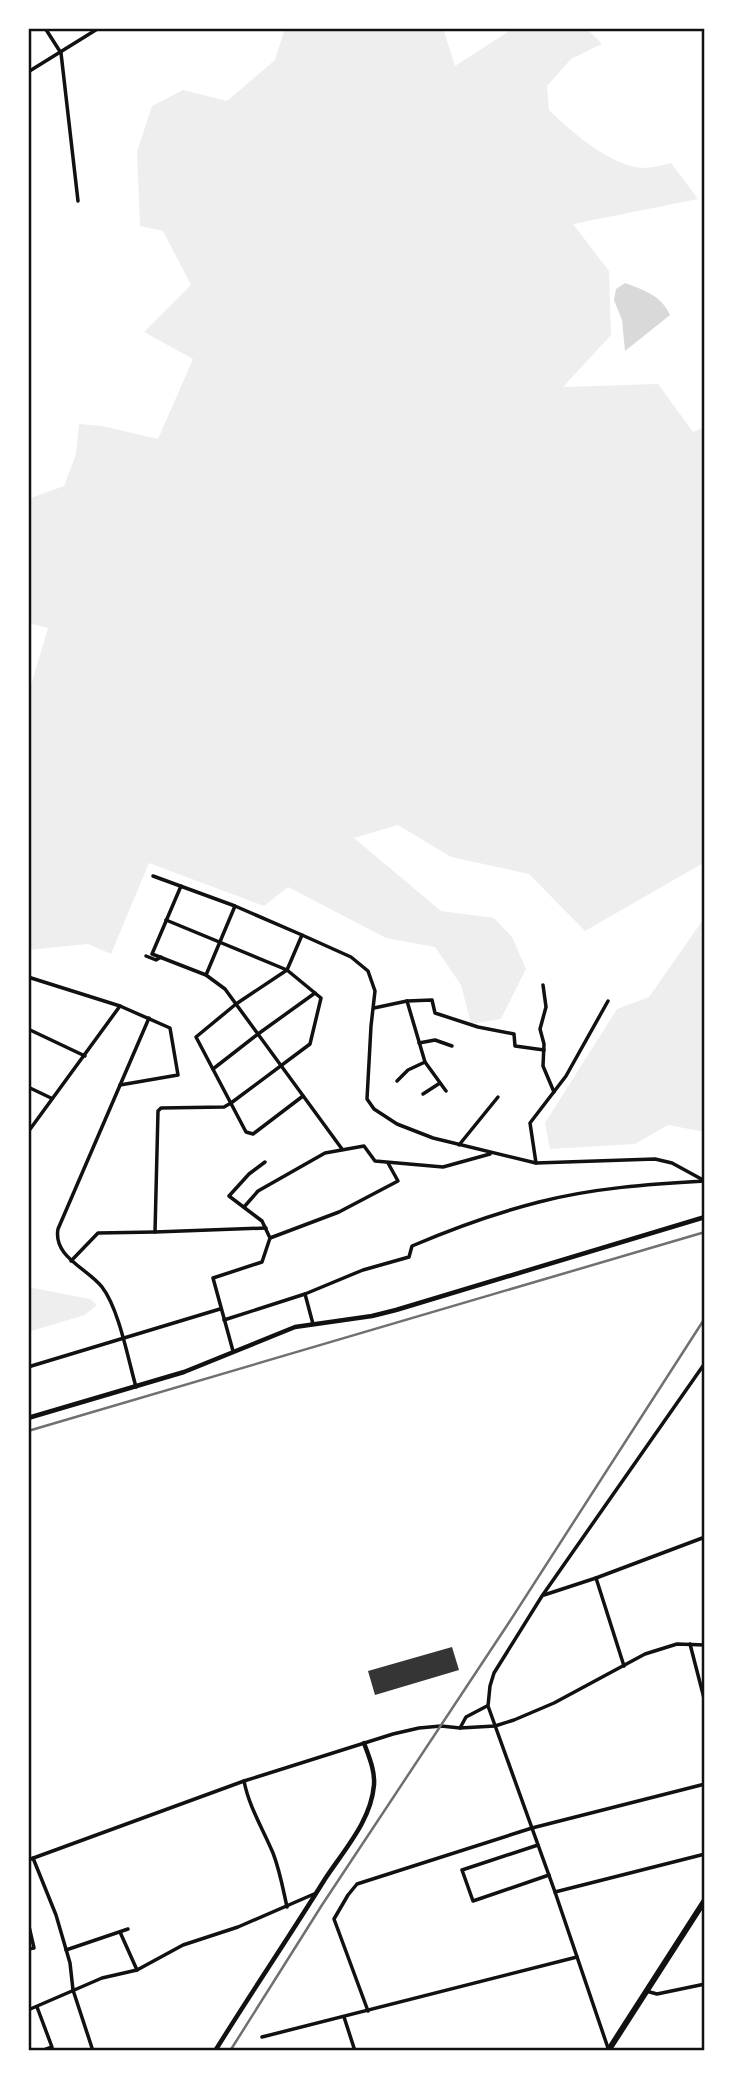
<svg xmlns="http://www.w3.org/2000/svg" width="733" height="2079" viewBox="0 0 733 2079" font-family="'Exo 2',sans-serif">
<rect width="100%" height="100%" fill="#fff"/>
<g fill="#eee">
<path d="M285 28H446L444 31 455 66 514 28H586L602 44 571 59 547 86 549 110C570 131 612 167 643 168 652 168 662 165 671 163L698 199 573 224 609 271 611 335 563 387 658 384 693 432 705 427V862L585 931 529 874 451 857 398 825 354 838 441 911 494 918 512 937 526 969 501 1019 471 1024 461 985 435 947 386 938 288 887 264 906 149 863 111 954 88 944 28 950V695L48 628 28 623V499L64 486 76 454 79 424 102 426 158 439 193 359 144 332 191 285 163 231 140 226 137 152 152 106 183 90 227 101 275 60Z"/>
<path d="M705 917V1134L700 1131 668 1125 635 1144 550 1149 545 1123 617 1009 649 997Z"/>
<path d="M28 1287 90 1299 97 1305 85 1315 28 1332Z"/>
</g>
<path fill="#d9d9d9" d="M625 283C644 290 662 296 670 315L625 351 622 320 614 300 616 289Z"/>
<path fill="#353535" d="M452 1647 459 1670 375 1695 368 1671Z"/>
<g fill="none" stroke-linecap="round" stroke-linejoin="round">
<g stroke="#111" stroke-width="3.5">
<path d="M45 28 61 53 78 201"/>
<path d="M28 72 99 28"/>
<path d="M153 876 235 906 302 935 351 957 368 971 375 991 371 1026 367 1099 374 1109 397 1124 433 1138 536 1163 655 1159 672 1163 705 1181"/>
<path d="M181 886 152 954 206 975 225 989 342 1149"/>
<path d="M166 920 287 970 321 998 310 1044 231 1103 224 1107 161 1108 158 1111 155 1232 266 1228"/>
<path d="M302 935 287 970 236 1004 196 1037 246 1132 253 1134 303 1096"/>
<path d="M146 956 156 960 161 957"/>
<path d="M206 975 235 906"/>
<path d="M28 977 120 1006 170 1028 178 1075 120 1085"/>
<path d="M543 985 546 1007 540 1029 544 1044 543 1066 554 1092"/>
<path d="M407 1001 425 1062 446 1091"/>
<path d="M374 1008 407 1001 432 1000 435 1013 478 1027 514 1034 515 1046 544 1050"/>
<path d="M28 1029 85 1056"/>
<path d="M419 1043 435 1040 452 1046"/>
<path d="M213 1069 258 1034 315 993"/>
<path d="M397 1081 408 1070 425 1062"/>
<path d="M28 1087 51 1098"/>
<path d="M423 1094 440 1083"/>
<path d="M28 1132 120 1006"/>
<path d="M459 1145 498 1097"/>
<path d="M536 1163 530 1123 566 1076 608 1001"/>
<path d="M244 1207 258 1191 325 1153 364 1146 375 1161 443 1167 490 1154"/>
<path d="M270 1238 339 1212 398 1181 388 1163"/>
<path d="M71 1261 98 1233 155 1232"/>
<path d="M305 1294 313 1324"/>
<path d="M224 1320 305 1294 363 1270 409 1257 412 1246C454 1228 496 1213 539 1202 593 1188 650 1184 705 1181"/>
<path d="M233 1351 213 1278 262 1262 270 1238 262 1221 229 1196 249 1174 265 1162"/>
<path d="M28 1367 220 1309"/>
<path d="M136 1387C128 1359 119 1309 102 1287 87 1268 53 1257 58 1229L149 1018"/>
<path d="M544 1595 596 1578"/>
<path d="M690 1644 705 1702"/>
<path d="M624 1666 596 1578 705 1537"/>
<path d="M460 1728 466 1717 487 1706"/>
<path d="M244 1781C249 1807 263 1829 273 1853 280 1871 283 1889 287 1907"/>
<path d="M538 1845 462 1870 473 1901 549 1875"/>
<path d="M33 1858 56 1915 70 1963 73 1990 93 2051"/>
<path d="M28 1860 244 1781 393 1734 419 1728 441 1726 460 1728 495 1726 514 1720 554 1703 645 1654 677 1644 705 1645"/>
<path d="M555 1892 705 1854"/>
<path d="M28 1922 34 1948 28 1949"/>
<path d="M120 1932 137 1970"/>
<path d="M66 1950 128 1929"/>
<path d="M646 1991 657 1994 705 1984"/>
<path d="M37 2007 52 2047 41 2051"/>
<path d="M28 2010 102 1978 137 1970 183 1945 238 1927 314 1894"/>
<path d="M368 2011 334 1919 348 1895 357 1884 532 1828 705 1784"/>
<path d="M344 2017 355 2051"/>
<path d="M262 2037 577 1957"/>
<path d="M608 2048 555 1892 488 1706 490 1686 494 1673 542 1596 705 1363"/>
</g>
<g stroke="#111" stroke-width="4.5">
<path d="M28 1418 184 1372 295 1327 372 1316 396 1310 705 1217"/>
<path d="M215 2051C251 1993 289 1937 325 1879 344 1850 371 1821 374 1785 375 1770 369 1757 364 1743"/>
</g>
<path stroke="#111" stroke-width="6" d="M608 2051 705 1900"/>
<g stroke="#707070" stroke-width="2.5">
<path d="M28 1431 705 1232"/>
<path d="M230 2051 322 1905 508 1624 705 1318"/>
</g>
</g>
<rect width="733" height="2079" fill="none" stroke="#ffffff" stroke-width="60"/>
<rect x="30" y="30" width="673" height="2019" fill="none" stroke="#111" stroke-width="2.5"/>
</svg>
